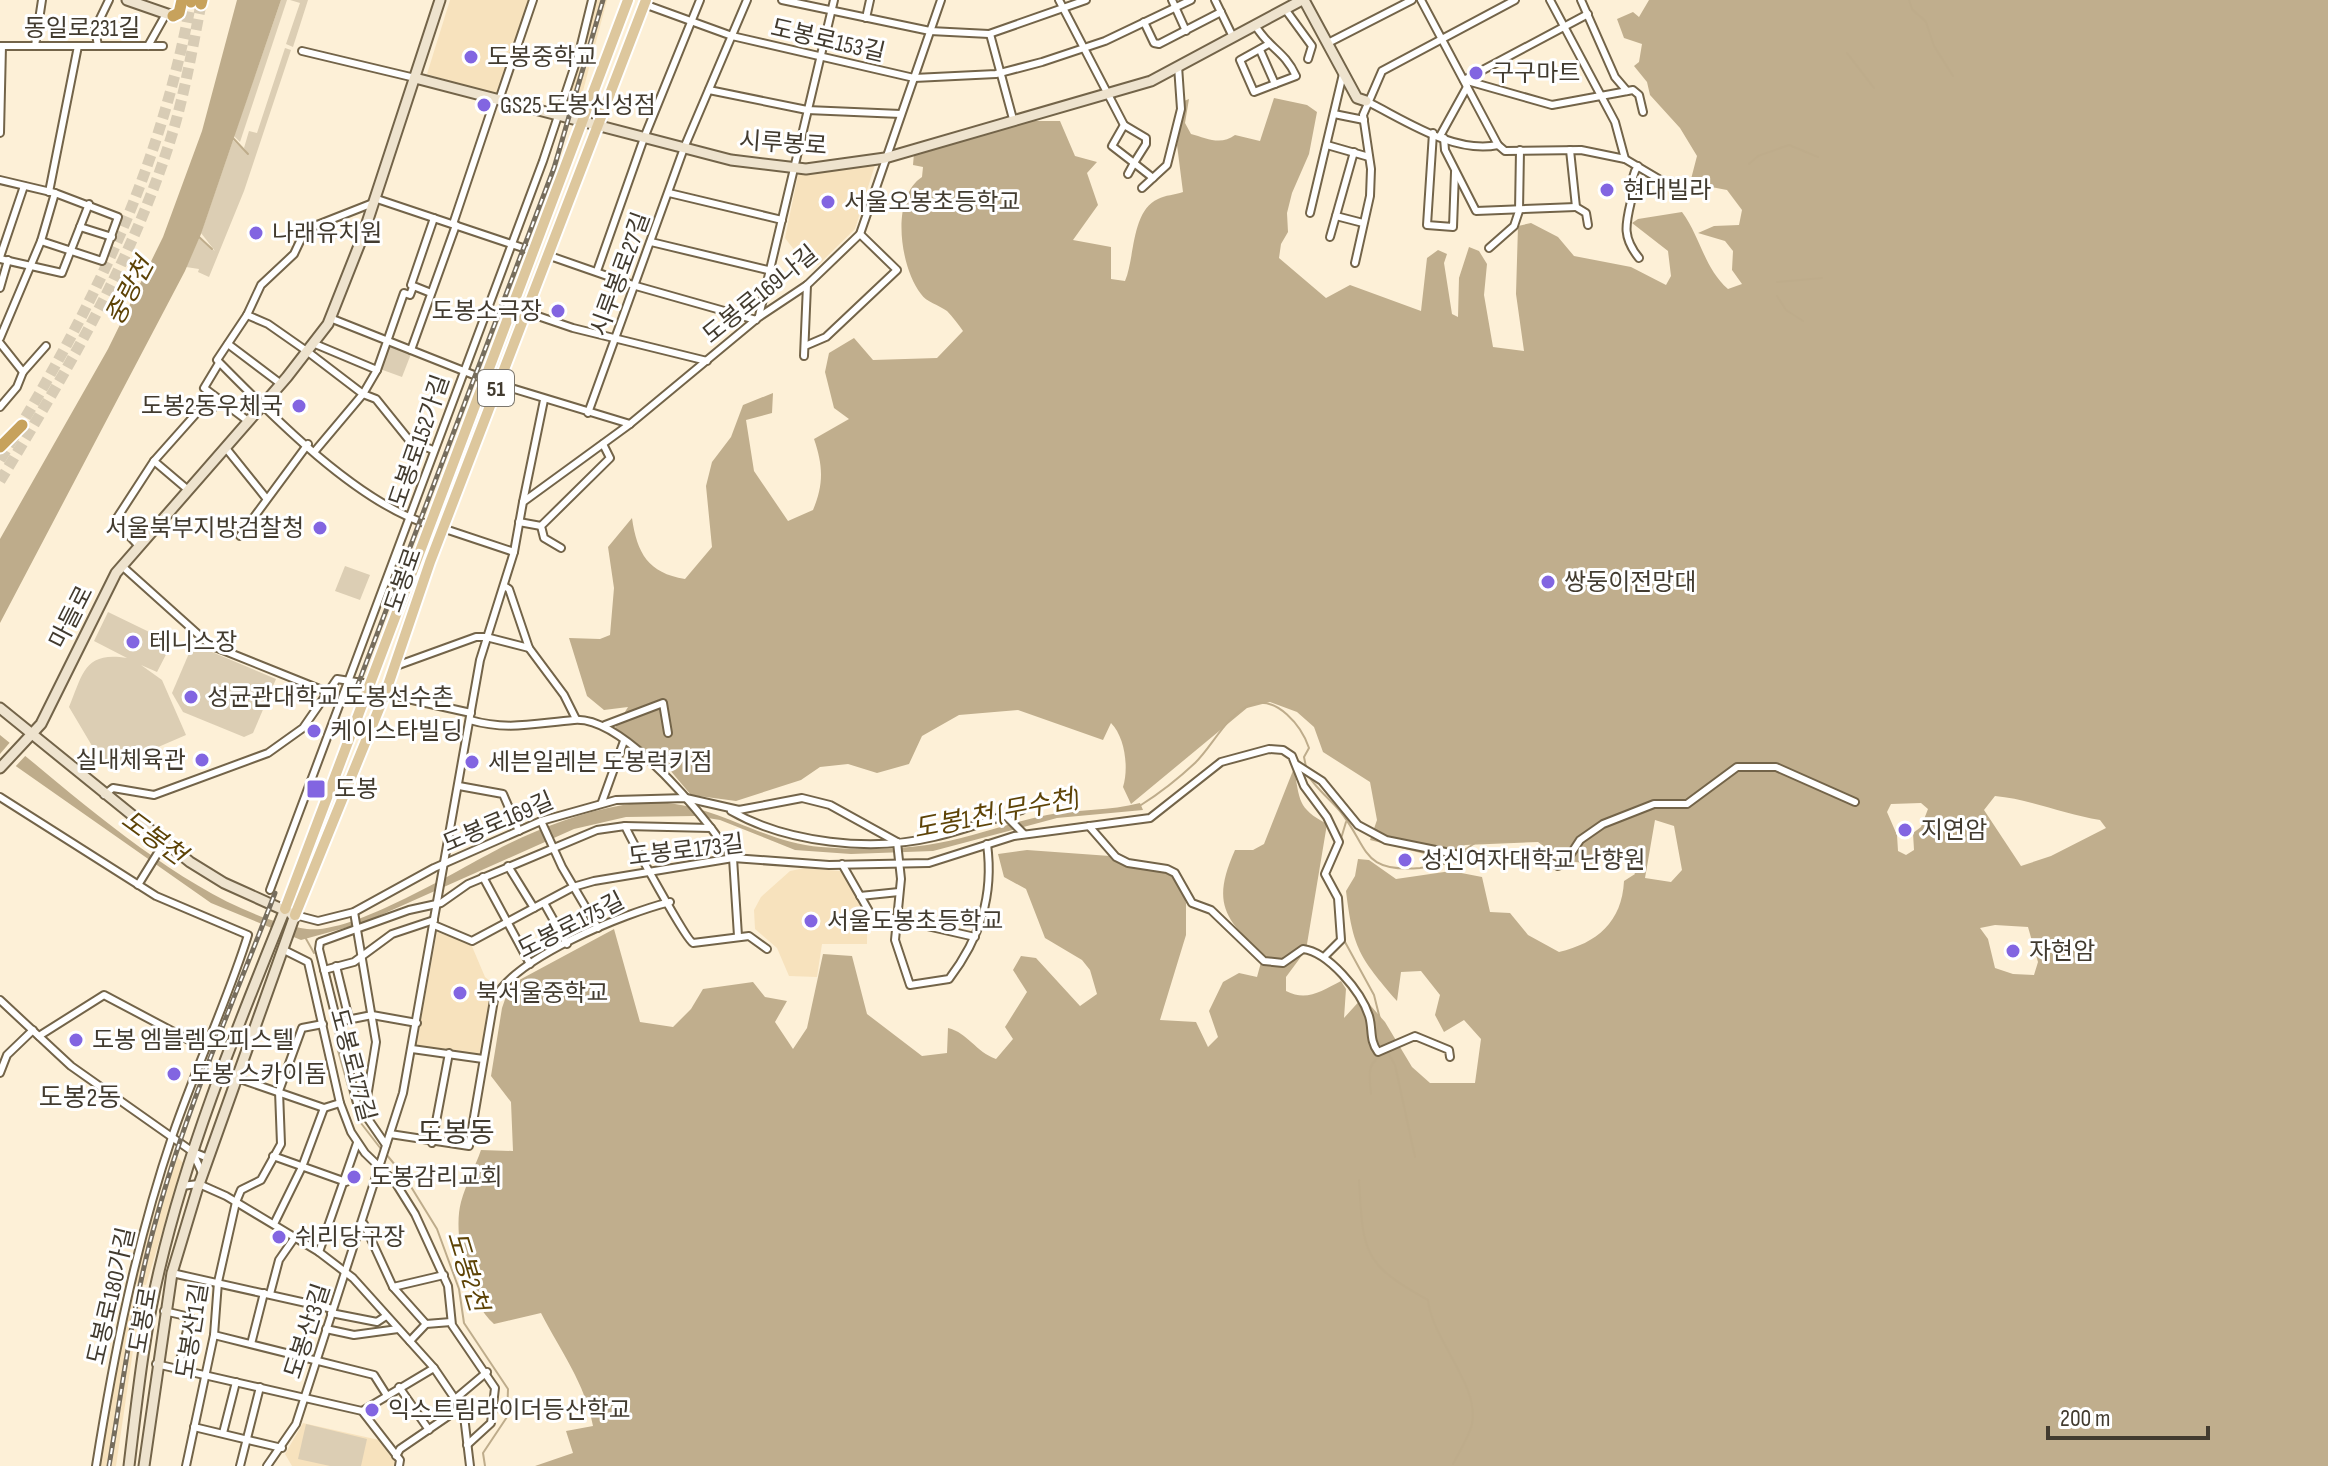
<svg xmlns="http://www.w3.org/2000/svg" width="2328" height="1466" viewBox="0 0 2328 1466" font-family="'Sofia Sans Condensed','Noto Sans KR',sans-serif">
<rect width="100%" height="100%" fill="#fdf0d7"/>
<g fill="#f7e2bd">
<path d="M450 0H531L497 95 427 74Z"/>
<path d="M595 0H607L578 110 567 107Z"/>
<path d="M875 165 855 229 818 265 802 260 785 238 798 175Z"/>
<path d="M805 868 840 871 847 877 856 890 867 929V944H822L817 977 789 976 777 948 755 929 754 910 761 897 790 871Z"/>
<path d="M437 932 471 944 485 977 495 986 483 1056 416 1046Z"/>
<path d="M173 1152 183 1163 146 1285 133 1283Z"/>
<path d="M131 1295 145 1299 134 1344 116 1466H100L119 1338Z"/>
<path d="M303 1423 379 1440 398 1466H292L285 1454Z"/>
</g>
<g fill="#dcceb4">
<path d="M281 0H287L240 142 234 136Z"/>
<path d="M290 0H308L293 47 286 44 300 3Z"/>
<path d="M285 48 291 50 244 191 209 277 198 272 199 269 186 267 199 238 215 251 201 233 233 140 249 155 244 148 249 131 257 133Z"/>
<path d="M389 346 411 354 402 377 380 369Z"/>
<path d="M345 566 370 575 360 600 335 591Z"/>
<path d="M108 612 172 643 157 672 141 665 162 680 186 735 112 767 101 761 69 707C83 674 84 651 127 658L94 641Z"/>
<path d="M193 644 276 679 253 733 244 737 183 712 172 693Z"/>
<path d="M306 1424 367 1439 361 1466H330L298 1459Z"/>
</g>
<path fill="#c0ae8d" fill-rule="evenodd" d="M1649 0H2328V1466H535L573 1453 566 1431 593 1426C585 1383 561 1352 541 1313L494 1324C468 1302 452 1235 461 1202 466 1184 475 1167 481 1150L513 1151 511 1102 491 1076 502 1008 510 985 614 929 640 1022 673 1027 691 1009 703 989 753 982 765 997 787 1001 775 1022 793 1049 807 1028 823 954 852 956 867 1014 922 1056 947 1053 948 1028C968 1033 976 1052 996 1059L1013 1039 1005 1027 1027 992 1013 970 1021 956 1036 958 1080 1006 1097 994 1090 970 1082 960 1045 938 1026 889 1004 877 998 854 1027 850 1110 856 1167 869 1180 882 1186 903V935L1160 1020 1196 1022 1208 1047 1218 1037 1209 1011 1223 982 1239 973 1257 977 1263 955C1223 918 1212 902 1235 850H1253L1264 844 1294 768C1300 800 1297 808 1327 824L1306 950 1286 977V991C1307 1002 1321 991 1341 981L1346 989 1344 1018 1363 997 1385 1022 1412 1067 1430 1083H1475L1481 1039 1464 1020 1444 1032 1435 1015 1440 995 1421 971 1401 972 1397 1001C1359 957 1353 948 1346 891L1355 876 1358 859 1369 860 1396 879 1451 871 1482 877 1490 912 1510 913 1528 935 1559 952C1597 943 1622 922 1624 881L1635 874 1624 854 1599 852 1593 864 1559 860 1555 847 1552 852 1538 842 1465 845 1440 858 1370 840 1377 820 1370 782 1323 752 1314 727 1297 712 1270 702 1247 708 1131 804 1123 787C1129 768 1125 737 1111 723L1103 740 1018 710 959 715 922 736 909 764 877 773 848 764 820 767 801 780 736 801 691 795 664 763 615 728 628 707 604 710 587 696 569 638 600 639 610 635 614 588 608 547 632 518C637 553 648 573 685 579L712 547 706 486 712 462 731 437 743 405 773 393 772 413 746 420 754 471 788 521 813 510C824 484 823 465 814 439L849 419 834 408 825 372 829 353 854 338 873 360 937 358 963 331C958 324 953 317 947 311 939 305 926 302 921 294 900 267 890 198 922 177L923 167 913 165 914 153 1032 121H1060L1075 156 1097 162 1087 173 1098 205 1073 240 1111 247V279L1125 281C1135 258 1131 211 1158 199 1165 195 1175 195 1183 192L1177 145 1184 101 1189 99 1185 123 1191 134C1206 138 1221 146 1235 135L1260 141 1274 98 1307 105 1317 112 1309 154 1292 193 1287 213 1288 232 1281 244 1279 258 1326 298 1350 285 1421 311 1427 258 1438 250 1447 254 1444 263 1452 314 1458 317 1459 278 1469 247 1479 251 1487 264 1484 295 1493 347 1524 351 1516 294 1518 226 1531 223 1558 237 1574 256 1631 267 1666 285 1671 276 1668 251 1632 223 1638 219 1682 212C1701 238 1704 268 1728 289L1742 284 1732 270 1733 251 1725 241 1698 233 1714 226 1739 225 1742 210 1727 190 1690 183 1697 156 1680 128 1650 95 1647 82 1634 66 1639 62 1642 44 1624 38 1617 19 1633 12 1639 17ZM1995 796C2029 799 2064 814 2100 820L2106 828 2051 856 2021 866 1984 810ZM1921 803 1928 809 1921 827 1913 833 1914 850 1906 855 1898 851 1897 835 1887 812 1891 804ZM1655 820 1674 826 1682 870 1671 882 1645 878ZM1995 925 2028 927 2038 962 2034 975 2013 974 1995 968 1988 939 1980 928Z"/>
<g fill="#beac8b">
<path d="M237 0H281L201 234 185 271 0 623V539L108 349 163 237 202 131Z"/>
<path d="M0 735C81 801 203 913 307 929 353 935 462 867 506 845 543 827 582 812 623 805 703 790 750 841 821 847 854 850 894 850 927 845 967 839 1007 823 1047 815 1078 809 1110 811 1140 803L1143 810 1057 818 933 851 851 854 795 850 720 820 695 816 626 817 574 829 363 923 301 940 211 903 0 755Z"/>
</g>
<path fill="#fdf0d7" d="M12 740 28 753 14 768 0 760V754Z"/>
<g fill="none" stroke-linecap="round" stroke-linejoin="round">
<g stroke="#beac8b" stroke-width="2">
<path d="M1909 0 1912 9 1926 22 1934 46 1953 76"/>
<path d="M1847 53 1874 88"/>
<path d="M232 137 248 154"/>
<path d="M1749 164 1758 156 1789 145 1818 157"/>
<path d="M198 236 212 249"/>
<path d="M1777 282 1822 278"/>
<path d="M1777 296 1786 310 1803 321"/>
<path d="M1307 773C1313 786 1330 799 1340 811 1369 847 1360 873 1420 868 1433 866 1445 867 1455 857"/>
<path d="M1141 805C1160 793 1179 778 1195 763 1212 747 1227 714 1250 705 1277 694 1302 727 1309 748L1304 757 1306 767"/>
<path d="M1460 853 1478 841H1543"/>
<path d="M1334 862 1346 822"/>
<path d="M1341 900 1345 942 1374 995 1380 1019 1376 1038 1383 1046"/>
<path d="M305 937 314 953"/>
<path d="M337 1047 357 1118 381 1149"/>
<path d="M1387 1051 1395 1065 1415 1157"/>
<path d="M1371 1094C1369 1074 1366 1062 1386 1053"/>
<path d="M386 1154 405 1177 437 1229 459 1289 464 1323 508 1389 507 1417 483 1453 485 1466"/>
<path d="M1359 1180C1363 1251 1362 1264 1428 1300 1432 1340 1480 1385 1472 1424 1469 1437 1459 1452 1453 1464"/>
</g>
<g stroke="#d8ccb5" stroke-width="11" stroke-dasharray="11 5.5" stroke-linecap="butt">
<path d="M0 460C92 309 158 178 191 2"/>
<path d="M0 481C68 369 136 255 174 128 186 87 193 45 201 4"/>
</g>
<defs>
<g id="street">
<path d="M782 0 930 31 989 34 1086 0"/>
<path d="M1059 0 1124 125"/>
<path d="M1172 0 1186 31"/>
<path d="M1215 0 1233 37"/>
<path d="M1421 0 1498 145 1505 151 1581 150 1625 159 1674 188"/>
<path d="M1550 0 1615 122 1625 159"/>
<path d="M1581 0 1615 77 1627 91"/>
<path d="M644 4 732 36 914 78 996 74 1042 62 1105 41 1191 0"/>
<path d="M1285 9 1312 46 1308 59"/>
<path d="M866 18 870 0"/>
<path d="M1144 22 1154 43 1159 44 1221 12"/>
<path d="M1255 25C1269 49 1284 50 1296 76L1254 92 1240 60 1267 45"/>
<path d="M990 34 1013 119"/>
<path d="M1328 43 1412 0"/>
<path d="M0 46H163"/>
<path d="M35 46 42 0"/>
<path d="M98 46 95 29 109 0"/>
<path d="M148 46 166 14"/>
<path d="M1260 50 1275 84"/>
<path d="M302 51 415 78"/>
<path d="M1464 80 1552 105 1633 90 1639 95 1643 112"/>
<path d="M1464 80 1588 14"/>
<path d="M709 90 807 110 901 114"/>
<path d="M499 100 533 0"/>
<path d="M1366 101C1405 120 1453 154 1498 145"/>
<path d="M1334 114 1364 120"/>
<path d="M0 133 2 46"/>
<path d="M1433 133 1427 225 1453 227 1455 172"/>
<path d="M1440 136 1467 87"/>
<path d="M1444 138 1445 150 1476 211 1576 207"/>
<path d="M1327 145 1369 157"/>
<path d="M1570 150 1576 207 1586 213 1588 225"/>
<path d="M1638 166C1630 177 1634 185 1632 197 1626 223 1621 236 1639 258"/>
<path d="M1128 174 1134 163 1112 146 1124 125 1146 138V144L1134 163 1153 178"/>
<path d="M0 180 55 193 118 217 102 261 41 241"/>
<path d="M1142 188 1167 165 1181 109 1178 66"/>
<path d="M49 192 78 46"/>
<path d="M669 193 782 220"/>
<path d="M374 198 532 251"/>
<path d="M373 203 312 227 302 237 294 254 261 285 247 315 217 360C271 415 357 503 430 525"/>
<path d="M1310 213 1343 74"/>
<path d="M1336 216 1363 223"/>
<path d="M453 224 495 99"/>
<path d="M80 227 112 237"/>
<path d="M1330 237 1354 152"/>
<path d="M651 242 772 271"/>
<path d="M1489 248 1514 226 1519 211 1520 150"/>
<path d="M547 255 636 286 756 320"/>
<path d="M0 257 24 186"/>
<path d="M0 259 62 273 89 204"/>
<path d="M1355 263 1370 196 1371 169 1363 115 1382 71 1515 0"/>
<path d="M597 271 644 138 700 0"/>
<path d="M0 288 8 260"/>
<path d="M431 293 411 285 434 218"/>
<path d="M526 312 573 328 707 361"/>
<path d="M247 315 268 324 308 352 363 394 376 399 409 440 433 450"/>
<path d="M759 316 834 0"/>
<path d="M330 318 484 379"/>
<path d="M0 338 41 241 55 193"/>
<path d="M0 343 23 372 17 387 0 407"/>
<path d="M228 344 281 384"/>
<path d="M315 344 377 370"/>
<path d="M805 346 826 337 897 270 860 234"/>
<path d="M411 350 456 225"/>
<path d="M804 356 807 285"/>
<path d="M219 363 204 388 248 421"/>
<path d="M23 372 46 346"/>
<path d="M498 384 630 424"/>
<path d="M588 413 684 148 747 0"/>
<path d="M225 447 266 498"/>
<path d="M315 451 363 394 377 370 404 293 410 295 413 287"/>
<path d="M154 461 187 489"/>
<path d="M523 502 544 400"/>
<path d="M519 522 541 526"/>
<path d="M442 528 514 552"/>
<path d="M240 536 308 444"/>
<path d="M139 546 115 521 154 461 202 407 210 412 219 400"/>
<path d="M561 548 544 538 541 526 610 458 603 444"/>
<path d="M122 566 210 645 327 692"/>
<path d="M504 586 509 589 529 648 564 695 576 719"/>
<path d="M396 666 476 637H486L529 648"/>
<path d="M385 694 471 713"/>
<path d="M470 720C507 731 537 723 574 720 618 716 685 795 711 828"/>
<path d="M605 725 663 703 668 733"/>
<path d="M1297 765 1322 781 1358 825 1386 840 1475 858 1498 859 1533 854 1558 866 1565 863 1580 840 1603 824 1654 804H1687L1737 767H1776L1855 802"/>
<path d="M459 786 503 794 519 831"/>
<path d="M104 795 113 788 154 795 268 753 303 728 337 679 369 684"/>
<path d="M0 797 156 896 248 935C227 1002 196 1067 173 1134 136 1243 114 1353 96 1466"/>
<path d="M602 802 624 741"/>
<path d="M731 811C787 843 871 852 934 837 964 830 993 819 1022 810"/>
<path d="M1005 815 1024 834"/>
<path d="M541 821 562 867 598 928"/>
<path d="M625 826C632 841 686 940 693 943L749 936 767 949"/>
<path d="M1089 826 1116 857 1128 863 1167 869 1175 873 1192 903 1211 910 1264 961 1283 963 1303 949C1328 952 1361 991 1369 1016 1373 1029 1369 1040 1378 1052L1415 1036 1449 1050 1450 1057"/>
<path d="M897 842 901 879 895 940 910 985 949 979C980 938 994 896 987 844"/>
<path d="M842 864 870 913 975 937"/>
<path d="M508 866 534 908"/>
<path d="M483 877 530 964"/>
<path d="M138 885 164 843"/>
<path d="M270 890 543 161 579 53 592 0"/>
<path d="M860 896 899 892"/>
<path d="M544 903 567 944"/>
<path d="M354 912 376 1042 364 1116"/>
<path d="M295 915 318 921 354 912 434 868 541 821 616 800 686 798 739 810 802 798 830 805 897 842"/>
<path d="M434 925 472 941 573 887 594 881 733 858 829 865 929 863 1014 836 1150 818 1221 762 1269 749 1283 750 1292 756 1304 786 1327 817 1339 842 1325 874 1338 898 1341 940 1324 957"/>
<path d="M282 949 308 962 340 1103 351 1132 365 1153 395 1182 415 1214 448 1286 452 1325 495 1388 491 1423 467 1445"/>
<path d="M336 966 349 1019"/>
<path d="M324 970 354 962 392 934 434 920"/>
<path d="M0 1000 71 1066 193 1152 208 1158"/>
<path d="M337 1022 372 1015 417 1023"/>
<path d="M39 1036 104 995 204 1048"/>
<path d="M412 1049 483 1059"/>
<path d="M0 1073 7 1055 33 1030"/>
<path d="M237 1078 324 1108 340 1103"/>
<path d="M390 1134 469 1146 494 1000C513 958 625 913 670 902"/>
<path d="M432 1143 449 1053"/>
<path d="M386 1145 357 1103 319 949 320 942 409 910 441 903 468 884 597 830 625 826 711 828 733 858 738 936"/>
<path d="M193 1153 203 1175"/>
<path d="M273 1156 346 1182"/>
<path d="M181 1186 199 1184 226 1196 319 1252 353 1278 434 1368 455 1399 464 1416 470 1466"/>
<path d="M274 1224 302 1167 324 1108"/>
<path d="M364 1224 393 1287 426 1324"/>
<path d="M319 1252 357 1143"/>
<path d="M172 1273 333 1309"/>
<path d="M393 1287 444 1275"/>
<path d="M270 1294 279 1260 295 1237"/>
<path d="M164 1311 190 1317 178 1369"/>
<path d="M331 1313 377 1322 386 1316"/>
<path d="M326 1329 354 1335 398 1329"/>
<path d="M214 1335 374 1375 386 1394"/>
<path d="M410 1341 426 1324 451 1322"/>
<path d="M251 1344 264 1293"/>
<path d="M156 1364 362 1411 400 1460 399 1466"/>
<path d="M399 1387 429 1430"/>
<path d="M455 1399 487 1372"/>
<path d="M362 1411 434 1368"/>
<path d="M194 1427 282 1448"/>
<path d="M223 1433 236 1382"/>
<path d="M396 1456 400 1449 460 1408"/>
<path d="M186 1466 214 1335 218 1282 236 1202 241 1190 261 1180 281 1144 279 1091 302 1028 323 1024"/>
<path d="M240 1466 260 1387"/>
<path d="M267 1466 296 1424 403 1093 480 660 514 552 523 502 630 424 759 317 807 285 860 234 941 0"/>
</g>
<g id="secondary">
<path d="M127 0 173 16"/>
<path d="M1304 0 1357 98 1366 101"/>
<path d="M415 78 731 160 806 169 885 158 1151 81 1302 0"/>
<path d="M0 708 190 862 224 883 295 915 197 1190 172 1273 144 1466"/>
<path d="M0 768 41 724 116 573 287 377 328 324 362 238 440 0"/>
<path d="M129 1466C137 1400 144 1332 160 1267 189 1144 238 1026 285 909"/>
</g>
<g id="primary">
<path d="M285 909 628 0"/>
<path d="M295 915 385 694 430 562 646 0"/>
</g>
<g id="highway">
<path d="M191 2 192 0"/>
<path d="M201 4 202 0"/>
<path d="M173 16 179 13 182 0"/>
<path d="M0 447 22 425"/>
</g>
</defs>
<use href="#street" stroke="#736449" stroke-width="10"/>
<use href="#secondary" stroke="#736449" stroke-width="13"/>
<use href="#primary" stroke="#fff" stroke-width="14"/>
<use href="#highway" stroke="#fff" stroke-width="15"/>
<use href="#street" stroke="#fff" stroke-width="6"/>
<use href="#secondary" stroke="#eee3ce" stroke-width="9"/>
<use href="#primary" stroke="#ddc79d" stroke-width="10"/>
<use href="#highway" stroke="#c7a25c" stroke-width="11"/>
<defs>
<g id="rail">
<path d="M357 687 554 168 603 0"/>
<path d="M109 1466C123 1383 133 1301 156 1220 186 1108 234 1001 275 893"/>
</g>
</defs>
<use href="#rail" stroke="#766d5d" stroke-width="5"/>
<use href="#rail" stroke="#fff" stroke-width="2" stroke-dasharray="6" stroke-linecap="butt"/>
</g>
<g fill="#8265e1" stroke="#fff" stroke-width="3">
<circle cx="471" cy="57" r="8"/>
<circle cx="1476" cy="73" r="8"/>
<circle cx="484" cy="105" r="8"/>
<circle cx="1607" cy="190" r="8"/>
<circle cx="828" cy="202" r="8"/>
<circle cx="256" cy="233" r="8"/>
<circle cx="558" cy="311" r="8"/>
<circle cx="299" cy="406" r="8"/>
<circle cx="320" cy="528" r="8"/>
<circle cx="1548" cy="582" r="8"/>
<circle cx="133" cy="642" r="8"/>
<circle cx="191" cy="697" r="8"/>
<circle cx="314" cy="731" r="8"/>
<circle cx="202" cy="760" r="8"/>
<circle cx="472" cy="762" r="8"/>
<rect x="306" y="779" width="20" height="20" rx="4"/>
<circle cx="1905" cy="830" r="8"/>
<circle cx="1405" cy="860" r="8"/>
<circle cx="811" cy="921" r="8"/>
<circle cx="2013" cy="951" r="8"/>
<circle cx="460" cy="993" r="8"/>
<circle cx="76" cy="1040" r="8"/>
<circle cx="174" cy="1074" r="8"/>
<circle cx="354" cy="1177" r="8"/>
<circle cx="279" cy="1237" r="8"/>
<circle cx="372" cy="1410" r="8"/>
</g>
<g text-anchor="middle" stroke-width="6" stroke-linejoin="round" paint-order="stroke">
<rect fill="#fff" stroke="#7b766d" stroke-width="2" x="478" y="370" width="36" height="36" rx="6"/>
<g font-size="22" font-weight="bold" fill="#423b2f">
<text x="496" y="396">51</text>
</g>
<g font-size="24" fill="#423b2f" stroke="#fff">
<text x="82" y="36">동일로231길</text>
<text transform="translate(828 40) rotate(13)" y="8">도봉로153길</text>
<text transform="translate(783 143) rotate(4)" y="8">시루봉로</text>
<text transform="translate(620 274) rotate(-70)" y="8">시루봉로27길</text>
<text transform="translate(760 294) rotate(-39)" y="8">도봉로169나길</text>
<text transform="translate(419 441) rotate(-71)" y="8">도봉로152가길</text>
<text transform="translate(403 580) rotate(-71)" y="8">도봉로</text>
<text transform="translate(71 617) rotate(-63)" y="8">마들로</text>
<text transform="translate(498 822) rotate(-23)" y="8">도봉로169길</text>
<text transform="translate(686 850) rotate(-7)" y="8">도봉로173길</text>
<text transform="translate(571 925) rotate(-27)" y="8">도봉로175길</text>
<text transform="translate(353 1065) rotate(75)" y="8">도봉로177길</text>
<text transform="translate(111 1296) rotate(-77)" y="8">도봉로180가길</text>
<text transform="translate(143 1320) rotate(-80)" y="8">도봉로</text>
<text transform="translate(192 1331) rotate(-81)" y="8">도봉산1길</text>
<text transform="translate(307 1331) rotate(-72)" y="8">도봉산3길</text>
</g>
<g font-size="24" fill="#423b2f" stroke="#fff" text-anchor="start">
<text x="487" y="65">도봉중학교</text>
<text x="1492" y="81">구구마트</text>
<text x="500" y="113">GS25 도봉신성점</text>
<text x="1623" y="198">현대빌라</text>
<text x="844" y="210">서울오봉초등학교</text>
<text x="272" y="241">나래유치원</text>
<text x="542" y="319" text-anchor="end">도봉소극장</text>
<text x="283" y="414" text-anchor="end">도봉2동우체국</text>
<text x="304" y="536" text-anchor="end">서울북부지방검찰청</text>
<text x="1564" y="590">쌍둥이전망대</text>
<text x="149" y="650">테니스장</text>
<text x="207" y="705">성균관대학교 도봉선수촌</text>
<text x="330" y="739">케이스타빌딩</text>
<text x="186" y="768" text-anchor="end">실내체육관</text>
<text x="488" y="770">세븐일레븐 도봉럭키점</text>
<text x="334" y="797">도봉</text>
<text x="1921" y="838">지연암</text>
<text x="1421" y="868">성신여자대학교 난향원</text>
<text x="827" y="929">서울도봉초등학교</text>
<text x="2029" y="959">자현암</text>
<text x="476" y="1001">북서울중학교</text>
<text x="92" y="1048">도봉 엠블렘오피스텔</text>
<text x="190" y="1082">도봉 스카이돔</text>
<text x="370" y="1185">도봉감리교회</text>
<text x="295" y="1245">쉬리당구장</text>
<text x="388" y="1418">익스트림라이더등산학교</text>
</g>
<g font-size="26" font-style="italic" fill="#5d4306" stroke="#fff">
<text transform="translate(129 291) rotate(-62)" y="9">중랑천</text>
<text transform="translate(996 813) rotate(-11)" y="9">도봉1천 (무수천)</text>
<text transform="translate(154 837) rotate(36)" y="9">도봉천</text>
<text transform="translate(468 1271) rotate(73)" y="9">도봉2천</text>
</g>
<g font-size="26" fill="#423b2f" stroke="#fff">
<text x="80" y="1106">도봉2동</text>
</g>
<g font-size="28" fill="#423b2f" stroke="#fff">
<text x="456" y="1142">도봉동</text>
</g>
</g>
<path d="M2048 1426v12h160v-12" fill="none" stroke="#423b2f" stroke-width="4"/>
<text x="2060" y="1426" font-size="24" fill="#423b2f" stroke="#ffffff" stroke-width="6" paint-order="stroke">200 m</text>
</svg>
